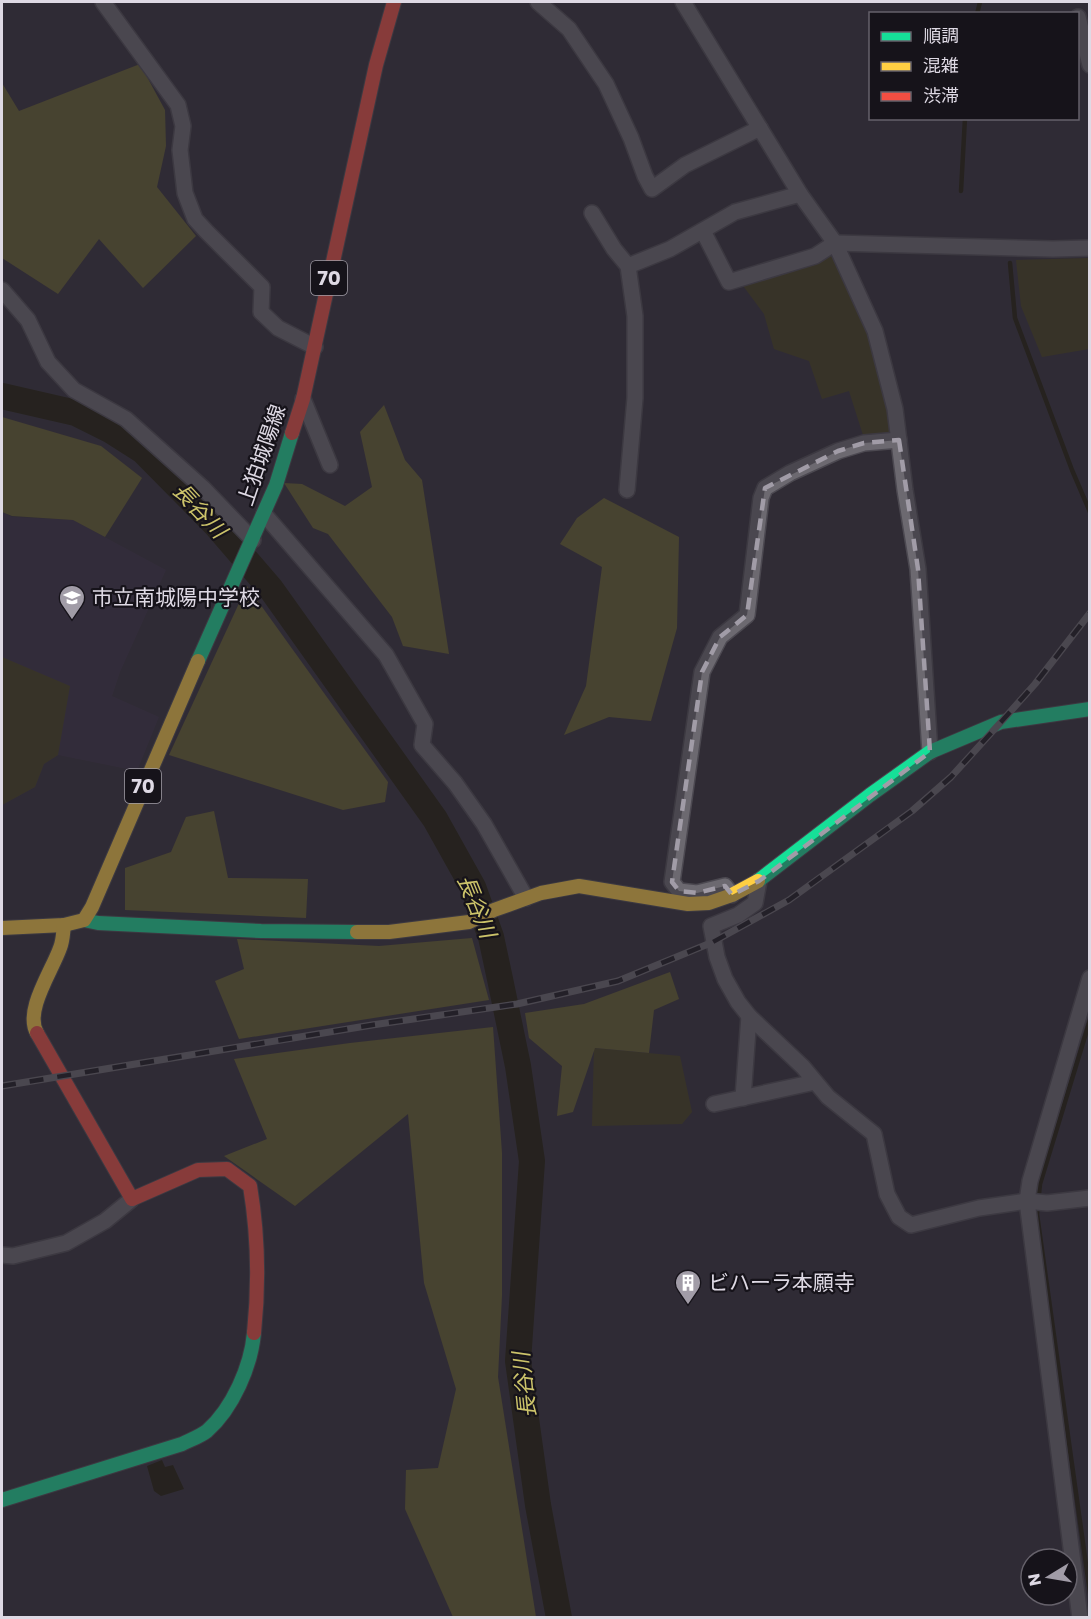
<svg xmlns="http://www.w3.org/2000/svg" width="1091" height="1619" viewBox="0 0 1091 1619" font-family="Poppins,'Noto Sans JP',sans-serif">
<rect width="100%" height="100%" fill="#302c35"/>
<path fill="#372e42" d="M2 512 12 517 73 520 166 570 120 672 112 696 159 717 137 771 58 755 44 764 35 787 2 805Z"/>
<g fill="#423d19">
<path d="M830 253 873 346 892 433 863 435 849 391 822 399 809 361 774 349 764 314 741 283Z"/>
<path d="M1089 258V349L1042 357 1021 306 1016 260Z"/>
<path d="M2 657 70 686 58 755 44 764 35 787 2 805Z"/>
<path d="M594 1048 680 1056 692 1112 682 1124 592 1126Z"/>
</g>
<g fill="#655f2b">
<path d="M140 64 165 110 166 146 157 187 196 236 143 288 99 239 58 294 2 258V83L19 111Z"/>
<path d="M384 405 405 460 422 480 449 654 403 646 392 617 328 534 313 528 284 483 302 484 345 506 372 487 360 432Z"/>
<path d="M2 417 101 446 142 478 105 537 73 520 12 516 2 512Z"/>
<path d="M604 498 679 537 677 628 651 721 609 717 564 735 586 686 602 567 560 544 577 518Z"/>
<path d="M247 586 388 782 385 802 343 810 169 755Z"/>
<path d="M214 811 228 878 308 879 306 918 125 910V868L171 852 186 817Z"/>
<path d="M472 938 489 1000 239 1039 215 981 244 969 237 939 379 946Z"/>
<path d="M670 972 679 999 654 1010 649 1053 595 1048 573 1112 557 1116 562 1066 529 1038 525 1013 584 1004Z"/>
<path d="M493 1027 502 1153V1295L498 1377 536 1617H453L405 1509 406 1470 438 1468 456 1389 424 1283 408 1114 295 1206 224 1156 267 1139 234 1059 350 1043Z"/>
</g>
<path fill="#1b1805" d="M162 1460 165 1467 173 1465 184 1489 161 1496 154 1491 147 1466Z"/>
<g fill="none" stroke-linecap="round" stroke-linejoin="round">
<g stroke="#1b1805" stroke-width="4.5">
<path d="M977 14 980 2"/>
<path d="M961 191 965 118"/>
<path d="M1010 263 1015 318 1072 470 1090 512"/>
<path d="M1090 1020 1040 1184 1037 1214 1090 1593"/>
</g>
<path stroke="#1b1805" stroke-width="26" d="M2 396 76 413 110 430 143 451 215 524 271 589 435 819 473 887 491 937 500 979 518 1066 532 1161 518 1361 538 1505 559 1618"/>
<defs>
<g id="street">
<path d="M103 2 178 105 183 126 180 150 185 193 195 219 206 231 262 287 261 312 278 328 315 347"/>
<path d="M538 2 569 29 606 84 631 138 645 176 652 189 685 165 760 128"/>
<path d="M683 2 800 194 835 243 875 331 895 409 905 490 918 569 930 752"/>
<path d="M1078 17 1090 65"/>
<path d="M592 213 614 249 628 266 635 316V398L627 490"/>
<path d="M703 231 729 282 815 256 835 243 1053 249 1090 248"/>
<path d="M628 266 670 249 735 212 800 194"/>
<path d="M2 290 28 320 48 362 74 390 126 419 203 488 253 540"/>
<path d="M303 399 330 465"/>
<path d="M264 514 386 655 425 724 422 745 455 783 484 824 526 898"/>
<path d="M759 881 755 903 738 915 711 926 717 957 725 979 738 1002 749 1016 803 1067 828 1097 874 1134 887 1194 899 1217 911 1225 979 1208 1027 1201 1047 1203 1090 1198"/>
<path d="M732 895 725 886 697 893 679 891 672 882 702 672 720 637 747 615 761 498 765 488 790 473 838 451 864 443 899 440"/>
<path d="M743 1098 749 1016"/>
<path d="M714 1104 815 1082"/>
<path d="M2 1255 13 1256 66 1243 105 1221 132 1199"/>
<path d="M1080 1618 1027 1201 1030 1181 1090 978"/>
</g>
<g id="fast">
<path d="M198 661 276 485 292 433"/>
<path d="M758 881 870 795 930 752 1001 722 1090 709"/>
<path d="M84 920 98 923 261 931 357 932"/>
<path d="M2 1500 182 1444C190 1440 201 1436 207 1431 233 1408 251 1366 254 1333"/>
</g>
<g id="slow">
<path d="M2 928 64 925 84 920 92 907 198 661"/>
<path d="M357 932H389L469 922 494 910 541 893 579 886 688 904 709 903 732 895 758 881"/>
<path d="M37 1033C24 1011 52 971 60 948 63 941 63 933 64 925"/>
</g>
<g id="jam">
<path d="M292 433 303 399 376 65 394 2"/>
<path d="M37 1033 132 1199 198 1170 227 1169 250 1186C258 1234 259 1285 254 1333"/>
</g>
</defs>
<use href="#street" stroke="#4c4951" stroke-width="18"/>
<use href="#fast" stroke="#4c4951" stroke-width="16"/>
<use href="#slow" stroke="#4c4951" stroke-width="16"/>
<use href="#jam" stroke="#4c4951" stroke-width="16"/>
<use href="#street" stroke="#6c6970" stroke-width="15"/>
<use href="#fast" stroke="#16e098" stroke-width="14"/>
<use href="#slow" stroke="#ffcf43" stroke-width="14"/>
<use href="#jam" stroke="#f24e42" stroke-width="14"/>
<defs>
<path id="rail" d="M2 1086 372 1025 517 1004 618 981 713 942 789 900 912 811 951 777 1001 722 1035 684 1090 613"/>
</defs>
<use href="#rail" stroke="#6c6970" stroke-width="7"/>
<use href="#rail" stroke="#16131a" stroke-width="4.5" stroke-dasharray="14" stroke-linecap="butt"/>
</g>
<path d="M0 0H1091V1619H0ZM899 440 918 569 930 752 759 881 732 895 725 886 697 893 679 891 672 882 702 672 720 637 747 615 765 488 838 451 864 443Z" fill="#302c35" fill-opacity=".55" fill-rule="evenodd"/>
<path fill="none" stroke="#a19ca7" stroke-width="4.5" stroke-dasharray="12 8" stroke-linejoin="round" d="M899 440 918 569 930 752 759 881 732 895 725 886 697 893 679 891 672 882 702 672 720 637 747 615 765 488 838 451 864 443Z"/>
<defs>
<symbol id="school-pin" viewBox="-11 -11 22 30"><path d="M0 17L-7.5 6A9.5 9.5 0 1 1 7.5 6Z" fill="#a19ca7" stroke="#16131a"/><path d="M0-5L7-2L0 1L-7-2ZM-4 1L0 2.5L4 1V4Q0 6-4 4Z" fill="#fff"/></symbol>
<symbol id="building-pin" viewBox="-11 -11 22 30"><path d="M0 17L-7.5 6A9.5 9.5 0 1 1 7.5 6Z" fill="#a19ca7" stroke="#16131a"/><path d="M-4-6H4V6H1V3H-1V6H-4ZM-2.5-4.3h1.7v1.8h-1.7ZM.8-4.3h1.7v1.8H.8ZM-2.5-1h1.7V.8h-1.7ZM.8-1h1.7V.8H.8Z" fill="#fff"/></symbol>
</defs>
<g fill-rule="evenodd">
<use href="#school-pin" x="57" y="583" width="30" height="40"/>
<use href="#building-pin" x="673" y="1268" width="30" height="40"/>
</g>
<g text-anchor="middle" stroke-width="4.5" stroke-linejoin="round" paint-order="stroke">
<g fill="#16131a" stroke="#a29ea7" stroke-width="1.5">
<rect x="311" y="261" width="36" height="34" rx="4.5"/>
<rect x="125" y="769" width="36" height="34" rx="4.5"/>
</g>
<g font-size="20" font-weight="bold" fill="#ded9e4">
<text x="329" y="285">70</text>
<text x="143" y="793">70</text>
</g>
<g font-size="21" fill="#ded9e4" stroke="#16131a">
<text transform="translate(262 455) rotate(-71)" y="7">上狛城陽線</text>
</g>
<g font-size="21" fill="#ded9e4" stroke="#16131a" text-anchor="start">
<text x="92" y="605">市立南城陽中学校</text>
<text x="708" y="1290">ビハーラ本願寺</text>
</g>
<g font-size="22" font-style="italic" fill="#ccc36a" stroke="#16131a">
<text transform="translate(200 510) rotate(47)" y="8">長谷川</text>
<text transform="translate(477 906) rotate(68)" y="8">長谷川</text>
<text transform="translate(524 1385) rotate(-96)" y="8">長谷川</text>
</g>
</g>
<rect width="1091" height="1619" fill="none" stroke="#ded9e4" stroke-width="6"/>
<rect x="869" y="12" width="210" height="108" fill="#16131a" stroke="#66626b" stroke-width="1.5"/>
<rect x="881" y="32" width="30" height="9" fill="#16e098" stroke="#66626b" stroke-width="1.5"/>
<text x="923" y="42" font-size="18" fill="#ded9e4">順調</text>
<rect x="881" y="62" width="30" height="9" fill="#ffcf43" stroke="#66626b" stroke-width="1.5"/>
<text x="923" y="72" font-size="18" fill="#ded9e4">混雑</text>
<rect x="881" y="92" width="30" height="9" fill="#f24e42" stroke="#66626b" stroke-width="1.5"/>
<text x="923" y="102" font-size="18" fill="#ded9e4">渋滞</text>
<g transform="translate(1049 1577) rotate(259)"><circle r="28" fill="#16131a" stroke="#66626b" stroke-width="1.5"/>
<path d="M0-4.5L10 22L0 15L-10 22Z" fill="#a19ca7"/>
<text y="-9" font-size="16" font-weight="bold" text-anchor="middle" fill="#ded9e4">N</text>
</g>
</svg>
